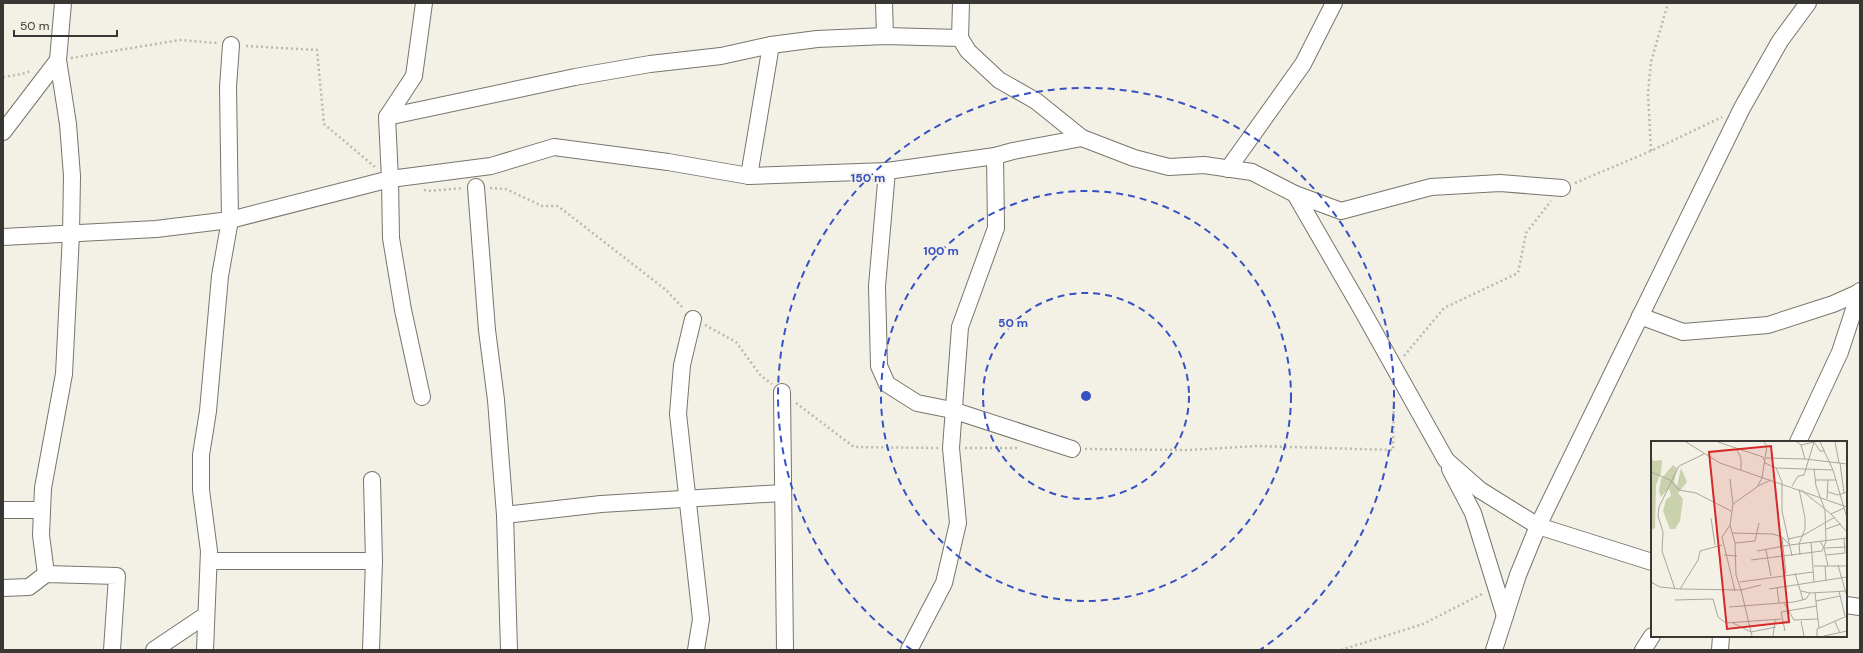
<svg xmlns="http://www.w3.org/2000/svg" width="1863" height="653" viewBox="0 0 1863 653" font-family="'DM Sans',sans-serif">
<rect width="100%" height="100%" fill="#f3f1e6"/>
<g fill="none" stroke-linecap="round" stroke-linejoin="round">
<defs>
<g id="minor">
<path d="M884 3 885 36"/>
<path d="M961 3 960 38 968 51 999 80 1036 101 1082 138 1134 158 1169 167 1204 165 1252 172 1295 194 1362 310 1446 460 1480 490 1538 526 1652 562"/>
<path d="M387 117 575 77 650 64 721 56 771 45 817 39 885 36 960 38"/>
<path d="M3 132 58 60"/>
<path d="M1228 169 1303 64 1334 3"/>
<path d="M887 171 995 156 1013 151 1082 138"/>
<path d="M749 176 771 45"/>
<path d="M476 187 487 330 496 400 505 515 509 650"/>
<path d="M1295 194 1341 211 1431 187 1500 183 1562 188"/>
<path d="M3 237 156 229 230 220 390 179 387 117 414 76 424 3"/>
<path d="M1640 316 1683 332 1768 325 1833 304 1860 292"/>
<path d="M693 319 682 365 678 414 701 619 696 650"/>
<path d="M782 392 785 650"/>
<path d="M422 397 403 310 391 238 390 179 491 166 554 147 668 162 749 176 887 171 877 286 879 366 887 384 917 403 952 410 1072 449"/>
<path d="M1798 442 1840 352 1860 291"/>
<path d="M1450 469 1473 513 1505 616"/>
<path d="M3 510H42"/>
<path d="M505 515 601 504 782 493"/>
<path d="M209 561H374"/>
<path d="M46 574 41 535 43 488 64 374 71 234 72 176 68 124 58 60 63 3"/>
<path d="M3 588 29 587 46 574 117 576 112 650"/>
<path d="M1846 605 1860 607"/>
<path d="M154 650 206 615"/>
<path d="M205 650 209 551 201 490V455L208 411 220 276 230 220 228 87 231 45"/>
<path d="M371 650 374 561 372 480"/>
<path d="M909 650 944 583 958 523 951 448 960 327 996 228 995 156"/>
<path d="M1494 650 1518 575 1538 526 1612 374 1742 108 1780 41 1808 3"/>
<path d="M1643 650 1652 636"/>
<path d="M1720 650 1721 636"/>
</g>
</defs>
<use href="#minor" stroke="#77756c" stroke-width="18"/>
<g stroke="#bab8af" stroke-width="2.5" stroke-dasharray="2 3" stroke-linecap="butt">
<path d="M246 46 317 50 324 124 375 167"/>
<path d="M71 58 180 40 217 43"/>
<path d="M3 77 22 74 31 71"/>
<path d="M1651 151 1648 94 1651 62 1668 3"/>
<path d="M1575 183 1651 151 1722 117"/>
<path d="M490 188 506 189 542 206H558L666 290 684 309"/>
<path d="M424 190 429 191 463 188"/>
<path d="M705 325 736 342 761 376 772 384"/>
<path d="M1404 356 1444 308 1518 273 1526 233 1551 201"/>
<path d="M796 403 854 447 938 448"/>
<path d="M965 448H1020"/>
<path d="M1085 449 1188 450 1257 446 1393 450 1394 397"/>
<path d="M1341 650 1423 624 1484 593"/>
</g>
<use href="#minor" stroke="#fff" stroke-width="16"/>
</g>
<g fill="none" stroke="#3751c3" stroke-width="2" stroke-dasharray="7 5">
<circle cx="1086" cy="396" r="103"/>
<circle cx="1086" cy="396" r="205"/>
<path d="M912 650A308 308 0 1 1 1260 650"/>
</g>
<g transform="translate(1651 441)">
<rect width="196" height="196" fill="#f3f1e6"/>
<path d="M0 14 2 20 11 19 10 32 5 44 4 87 0 89ZM22 24 26 27 23 41 26 45 30 27 36 41 27 52 32 58 29 80 24 88H19L12 70 15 59 20 55 18 47 10 56 8 50 10 38Z" fill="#c9d1ad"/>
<path fill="none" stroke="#a8a79e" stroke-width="1" d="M35 1 69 22 196 66M67 1 112 16 114 22 125 27 131 41V70L141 115M146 1 150 4 163 1M163 1 169 10H174M169 1 182 29 196 77M184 1 188 22M150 4 154 18M86 9 90 17V29M115 17 154 18 196 23M189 22 193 52M125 27 182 29M0 31 19 39 28 49 45 52 80 70M79 38 82 63M164 39H185M107 45 120 39M141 45 147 35 153 34 163 1M148 48 154 77V88L148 103 149 114M150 49 180 73 196 91M177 51 187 54 196 51M176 58 177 39M180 73 193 67M60 77 64 104M108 82 104 100 84 102 85 134 90 149 110 144M79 84 84 102M175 88 190 83M81 92 122 93 131 96 139 104 196 97M131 96 135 133M137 98 151 95 184 76M169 100 173 107 177 125M160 101 163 141M173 107 196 106M115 109 120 135M106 110 139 104M73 114 86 115M175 114 194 112 193 98M100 119 171 110 175 101 174 69 165 45 163 28M187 124 196 156M163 125H196M174 125 175 140M144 132 152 159M0 141 9 146 29 148 90 149 101 195M89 141 162 131M126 147 128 162M24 148 11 110 12 91 7 75 8 66 28 25 53 13M29 148 47 119 49 110 71 104M118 148 196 136M84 150 71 96 79 84 82 63 106 46 111 37 116 5 113 1M150 150 159 152 196 150M188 150 194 175M164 152 168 187M24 159 62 158 67 176 75 182 130 178M165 160 189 155M133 162 143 179 167 178M78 166 143 161 155 158 159 152M150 180 153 195M184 181 189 192M82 182 100 191 125 186M134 190 130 171 166 165M122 195 124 179M166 195V188L196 175M173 195 196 190"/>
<path fill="#d62828" fill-opacity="0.15" stroke="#d62828" stroke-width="2" d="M120 5 138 181 76 188 58 11Z"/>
<rect width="196" height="196" fill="none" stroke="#383733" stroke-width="2"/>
</g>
<circle cx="1086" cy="396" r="6" fill="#3751c3" stroke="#f3f1e6" stroke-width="2"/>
<g font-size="12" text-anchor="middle" font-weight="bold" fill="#3751c3" stroke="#f3f1e6" stroke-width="4" stroke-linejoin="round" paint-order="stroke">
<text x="868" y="182">150 m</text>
<text x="941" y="255">100 m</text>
<text x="1013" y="327">50 m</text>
</g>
<rect width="1863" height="653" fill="none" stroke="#383733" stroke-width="8"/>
<path d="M14 30v6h103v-6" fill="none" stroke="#383733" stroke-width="2"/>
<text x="20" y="30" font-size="12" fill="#383733" stroke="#f3f1e6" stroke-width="3" paint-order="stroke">50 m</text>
</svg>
